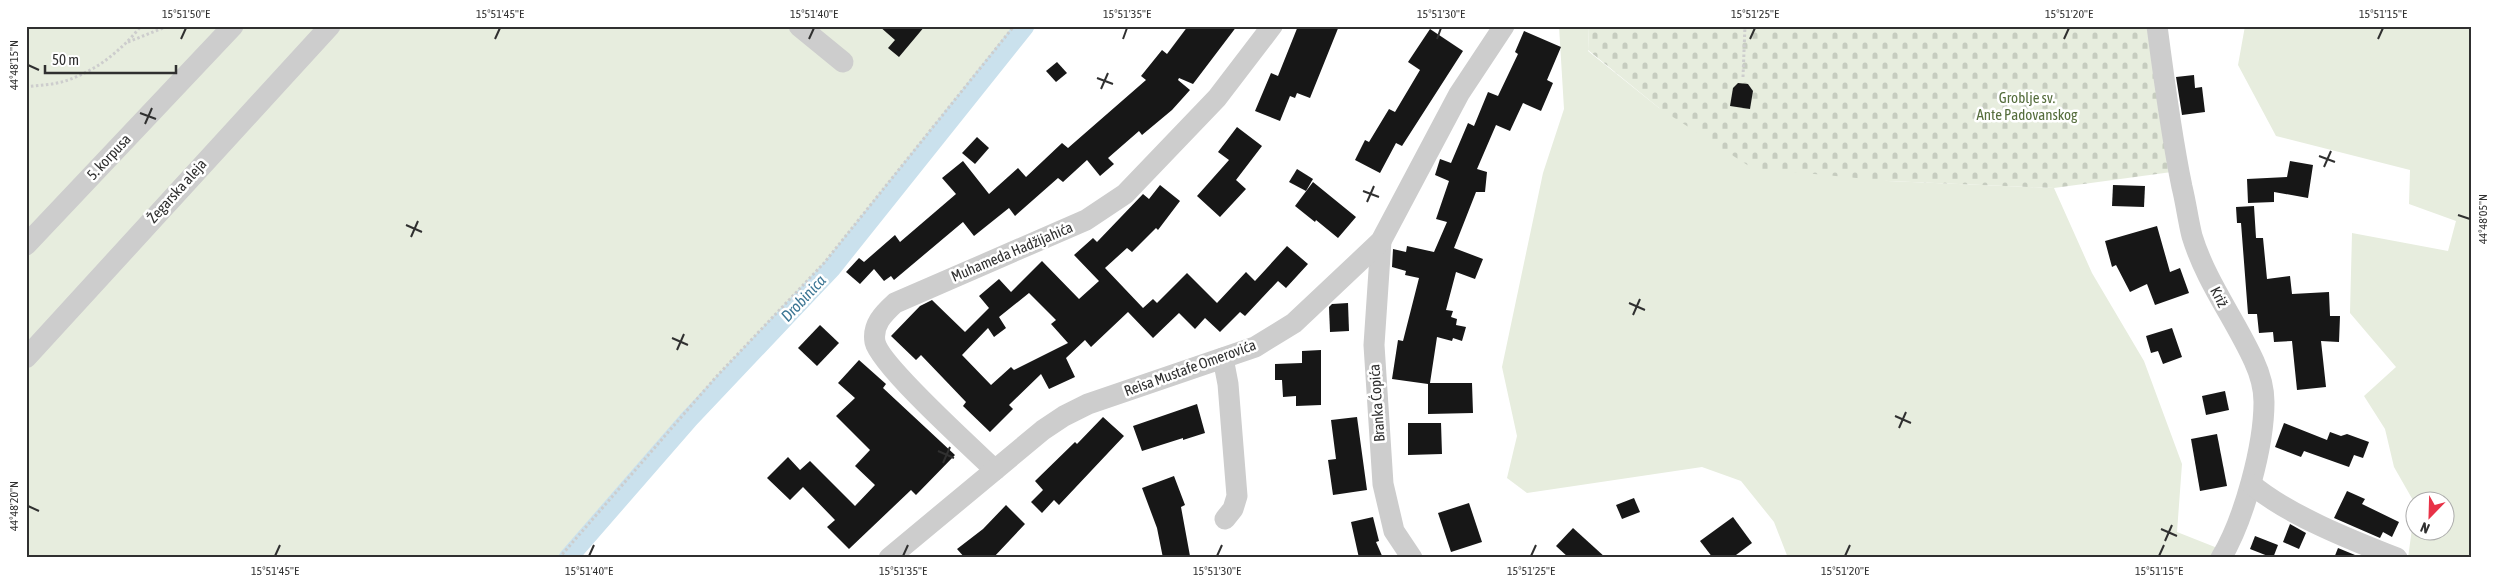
<svg xmlns="http://www.w3.org/2000/svg" width="2497" height="584" viewBox="0 0 2497 584" font-family="'Asap Condensed',sans-serif">
<defs>
<pattern id="cemetery-stones" width="16" height="16" patternUnits="userSpaceOnUse" patternTransform="scale(1.25)"><rect width="16" height="16" fill="#e7edde"/><path d="M2 7V4a2 2 0 0 1 4 0v3zM10 15v-3a2 2 0 0 1 4 0v3z" fill="#c6ccbf"/></pattern>
</defs>
<rect width="100%" height="100%" fill="#fff"/>
<g fill="#e7edde">
<path d="M26 26H1025L831 269 641 473 568 558H26Z"/>
<path d="M1559 26H1589L1588 51 1659 108 1888 181 2054 188 2092 273 2144 361 2182 464 2177 532 2225 551 2221 558H1788L1774 522 1741 481 1702 467 1527 493 1507 478 1517 436 1502 367 1543 173 1564 109Z"/>
<path d="M2245 26H2471V558H2408L2414 514V532H2444V502H2414L2394 467 2385 429 2364 396 2396 367 2350 313 2352 233 2448 251 2456 221 2409 204 2410 170 2276 136 2238 65Z"/>
</g>
<path fill="url(#cemetery-stones)" d="M1589 26H2157L2179 171 2054 188 1888 181 1752 168 1659 108 1588 50Z"/>
<g fill="none" stroke-linecap="round" stroke-linejoin="round">
<path stroke="#cae1ed" stroke-width="19" d="M568 558 689 419 831 269 1025 26"/>
</g>
<g fill="#171717" fill-rule="evenodd">
<path d="M879 26H925L899 57 888 48 895 40Z"/>
<path d="M1188 26H1237L1193 84 1179 78 1178 80 1190 90 1172 110 1142 135 1139 131 1108 158 1114 164 1100 176 1087 160 1063 182 1058 178 1015 216 1009 208 974 236 963 222 894 280 891 276 884 281 874 269 860 284 846 272 859 258 864 262 895 235 900 242 956 194 942 178 963 161 989 194 1018 168 1026 177 1062 143 1068 148 1146 80 1141 76 1162 50 1167 54Z"/>
<path d="M1298 26H1339L1310 98 1297 93 1295 98 1290 96 1280 121 1255 111 1271 73 1278 76Z"/>
<path d="M1430 29 1463 51 1402 146 1396 143 1380 173 1355 160 1365 140 1369 142 1389 109 1395 112 1420 70 1408 62Z"/>
<path d="M1524 31 1561 47 1547 80 1553 83 1541 111 1523 103 1510 131 1496 125 1477 169 1487 172 1485 192H1476L1454 248 1483 259 1475 279 1456 272 1446 310 1453 311 1451 317 1457 319 1456 325 1466 327 1462 341 1453 338 1452 341 1437 337 1430 383H1472L1473 413 1428 414V384L1392 379 1398 340 1403 341 1419 278 1405 275 1406 271 1392 267 1393 249 1406 252 1407 246 1434 252 1447 222 1436 219 1449 181 1435 175 1440 159 1451 163 1468 123 1474 126 1488 92 1498 96 1518 54 1515 52Z"/>
<path d="M1057 62 1067 73 1056 82 1046 71Z"/>
<path d="M2194 75 2195 88 2202 87 2205 112 2182 115 2176 77Z"/>
<path d="M1738 83 1748 84 1753 91 1750 109 1730 106 1733 88Z"/>
<path d="M1237 127 1262 146 1236 180 1246 189 1220 217 1197 196 1229 160 1218 152Z"/>
<path d="M977 137 989 148 975 164 962 153Z"/>
<path d="M2290 161 2313 165 2308 198 2274 192V202L2248 203 2247 179 2287 177Z"/>
<path d="M1297 169 1313 179 1306 191 1289 182Z"/>
<path d="M1313 182 1356 217 1338 238 1316 220 1315 222 1295 206Z"/>
<path d="M1160 185 1180 201 1158 230 1156 228 1132 252 1127 248 1105 268 1143 308 1153 299 1157 303 1187 273 1217 303 1246 272 1255 281 1287 246 1308 264 1286 288 1278 281 1245 316 1240 312 1220 332 1205 318 1195 329 1179 313 1153 338 1128 312 1091 347 1085 340 1066 358 1075 377 1049 389 1041 374 1009 405 1013 409 990 432 963 406 966 402 921 355 916 360 891 336 920 306 932 300 965 332 989 308 979 296 999 279 1011 292 1042 261 1079 299 1099 281 1074 255 1093 238 1097 242 1143 194 1149 199ZM1029 293 1056 320 1051 324 1068 343 1014 370 1011 367 991 385 962 355 988 328 994 337 1006 328 999 317Z"/>
<path d="M2113 185 2145 186 2144 207 2112 206Z"/>
<path d="M2254 206 2256 238H2263L2267 279 2290 276 2292 294 2329 292 2330 316H2340L2339 342 2321 341 2326 387 2297 390 2292 341 2274 342 2273 332 2259 333 2257 314H2248L2241 223H2237L2236 207Z"/>
<path d="M2157 226 2170 272 2180 268 2189 293 2155 305 2147 284 2130 292 2116 265 2112 267 2105 241Z"/>
<path d="M1348 303 1349 331 1330 332 1329 307 1332 304Z"/>
<path d="M820 325 839 343 817 366 798 348Z"/>
<path d="M2172 328 2182 357 2163 364 2158 351 2151 353 2146 336Z"/>
<path d="M1321 350V405L1296 406V396L1283 397 1282 380H1275V364L1302 363V351Z"/>
<path d="M859 360 886 384 883 388 955 455 916 495 911 490 849 549 827 527 835 520 803 487 790 500 767 478 788 457 800 470 810 461 855 506 875 485 855 466 870 450 836 416 855 398 838 383Z"/>
<path d="M2225 391 2229 410 2206 415 2202 396Z"/>
<path d="M1197 404 1205 433 1183 440V438L1142 451 1133 426Z"/>
<path d="M1103 417 1124 436 1059 505 1054 500 1042 513 1031 502 1043 490 1035 481 1075 442 1077 444Z"/>
<path d="M1357 417 1367 490 1333 495 1328 460 1336 459 1331 420Z"/>
<path d="M1408 423H1441L1442 454 1408 455Z"/>
<path d="M2284 423 2327 440 2330 432 2341 436 2347 434 2369 442 2363 458 2354 455 2349 467 2304 451 2301 457 2275 447Z"/>
<path d="M2217 434 2227 486 2200 491 2191 439Z"/>
<path d="M1174 476 1185 505 1181 507 1190 556 1163 558 1157 528 1142 488Z"/>
<path d="M2347 491 2365 499 2362 504 2399 522 2392 537 2383 532 2380 538 2334 518Z"/>
<path d="M1634 498 1640 512 1622 519 1616 505Z"/>
<path d="M1469 503 1482 542 1451 552 1438 513Z"/>
<path d="M1006 505 1025 524 993 558H965L957 549 983 529Z"/>
<path d="M1373 517 1379 541 1376 542 1383 558H1359L1351 522Z"/>
<path d="M1733 517 1752 543 1732 558H1713L1700 541Z"/>
<path d="M2290 524 2306 533 2299 549 2283 542Z"/>
<path d="M1573 528 1606 558H1569L1556 546Z"/>
<path d="M2255 536 2278 545 2273 558 2250 549Z"/>
<path d="M2338 548 2355 555 2363 558H2334Z"/>
</g>
<g fill="none" stroke-linecap="round" stroke-linejoin="round">
<g stroke="#cdcdcd" stroke-width="3" stroke-dasharray="2.5 2.5" stroke-linecap="butt">
<path d="M128 42 168 26"/>
<path d="M1743 77 1745 26"/>
<path d="M26 87C39 85 53 85 65 81 96 71 121 51 141 26"/>
<path d="M559 558 716 377 824 263 1014 26"/>
</g>
<g stroke="#cdcdcd" stroke-width="21">
<path d="M799 26 843 62"/>
<path d="M2157 26C2164 80 2171 134 2182 187 2186 203 2188 220 2192 236 2206 282 2235 319 2254 361 2260 374 2264 388 2264 402 2264 446 2244 520 2221 558"/>
<path d="M1381 241 1374 345 1383 484 1394 531 1412 558"/>
<path d="M26 245 233 26"/>
<path d="M26 358 330 26"/>
<path d="M1223 358 1228 384 1237 496 1233 509 1225 519"/>
<path d="M995 470C973 449 880 365 875 342 872 325 883 314 895 303L1086 220 1125 194 1217 98 1272 26"/>
<path d="M2251 484C2288 515 2351 540 2397 558"/>
<path d="M889 558 1043 430 1064 416 1088 404 1255 347 1294 323 1381 241 1459 94 1504 26"/>
</g>
</g>
<path fill="none" stroke="#303030" stroke-width="2" d="M181 39 186 28M495 39 500 28M809 39 814 28M1123 39 1127 28M1437 39 1441 28M1750 39 1755 28M2064 39 2069 28M2378 39 2383 28M28 65 39 70M1097 78 1113 84M1101 89 1108 73M140 113 156 119M145 124 152 108M2319 156 2335 162M2324 167 2331 151M1363 191 1379 197M1367 202 1374 186M2458 215 2470 219M406 225 422 232M411 237 418 221M1629 303 1645 310M1633 315 1640 299M672 338 688 345M677 350 684 334M1895 416 1911 423M1899 428 1906 412M938 451 954 458M943 463 950 447M28 506 39 511M2161 529 2177 536M2165 541 2172 525M275 556 280 545M589 556 594 545M903 556 908 545M1217 556 1222 545M1531 556 1536 545M1845 556 1850 545M2159 556 2164 545"/>
<g text-anchor="middle" stroke-width="5" stroke-linejoin="round" paint-order="stroke">
<g font-size="15" fill="#556d3c" stroke="#fff">
<text x="2027" y="103">Groblje sv.<tspan x="2027" dy="17">Ante Padovanskog</tspan></text>
</g>
<g font-size="15" fill="#303030" stroke="#fff">
<text transform="translate(109 157) rotate(-47)" y="5">5. korpusa</text>
<text transform="translate(177 191) rotate(-48)" y="5">Žegarska aleja</text>
<text transform="translate(1012 252) rotate(-23)" y="5">Muhameda Hadžijahića</text>
<text transform="translate(2219 297) rotate(63)" y="5">Križ</text>
<text transform="translate(1190 368) rotate(-20)" y="5">Reisa Mustafe Omerovića</text>
<text transform="translate(1377 403) rotate(-94)" y="5">Branka Ćopića</text>
</g>
<g font-size="16" font-style="italic" fill="#3c7694" stroke="#fff">
<text transform="translate(803 298) rotate(-47)" y="6">Drobinica</text>
</g>
</g>
<rect width="2497" height="584" fill="none" stroke="#ffffff" stroke-width="55"/>
<g transform="translate(2430 516) rotate(203)"><circle r="24" fill="#ffffff" stroke="#acacac"/>
<path d="M0-4L9 19L0 12L-9 19Z" fill="#e83247"/>
<text y="-8" font-size="14" font-weight="bold" text-anchor="middle" fill="#303030">N</text>
</g>
<path d="M45 65v8h131v-8" fill="none" stroke="#303030" stroke-width="2.5"/>
<text x="52" y="65" font-size="15" fill="#303030" stroke="#ffffff" stroke-width="4" paint-order="stroke">50 m</text>
<rect x="28" y="28" width="2442" height="528" fill="none" stroke="#303030" stroke-width="2"/>
<g font-size="12" text-anchor="middle" fill="#303030">
<text x="186" y="18">15°51'50"E</text>
<text x="500" y="18">15°51'45"E</text>
<text x="814" y="18">15°51'40"E</text>
<text x="1127" y="18">15°51'35"E</text>
<text x="1441" y="18">15°51'30"E</text>
<text x="1755" y="18">15°51'25"E</text>
<text x="2069" y="18">15°51'20"E</text>
<text x="2383" y="18">15°51'15"E</text>
<text transform="translate(14 65) rotate(-90)" y="4">44°48'15"N</text>
<text transform="translate(2483 219) rotate(-90)" y="4">44°48'05"N</text>
<text transform="translate(14 506) rotate(-90)" y="4">44°48'20"N</text>
<text x="275" y="575">15°51'45"E</text>
<text x="589" y="575">15°51'40"E</text>
<text x="903" y="575">15°51'35"E</text>
<text x="1217" y="575">15°51'30"E</text>
<text x="1531" y="575">15°51'25"E</text>
<text x="1845" y="575">15°51'20"E</text>
<text x="2159" y="575">15°51'15"E</text>
</g>
</svg>
